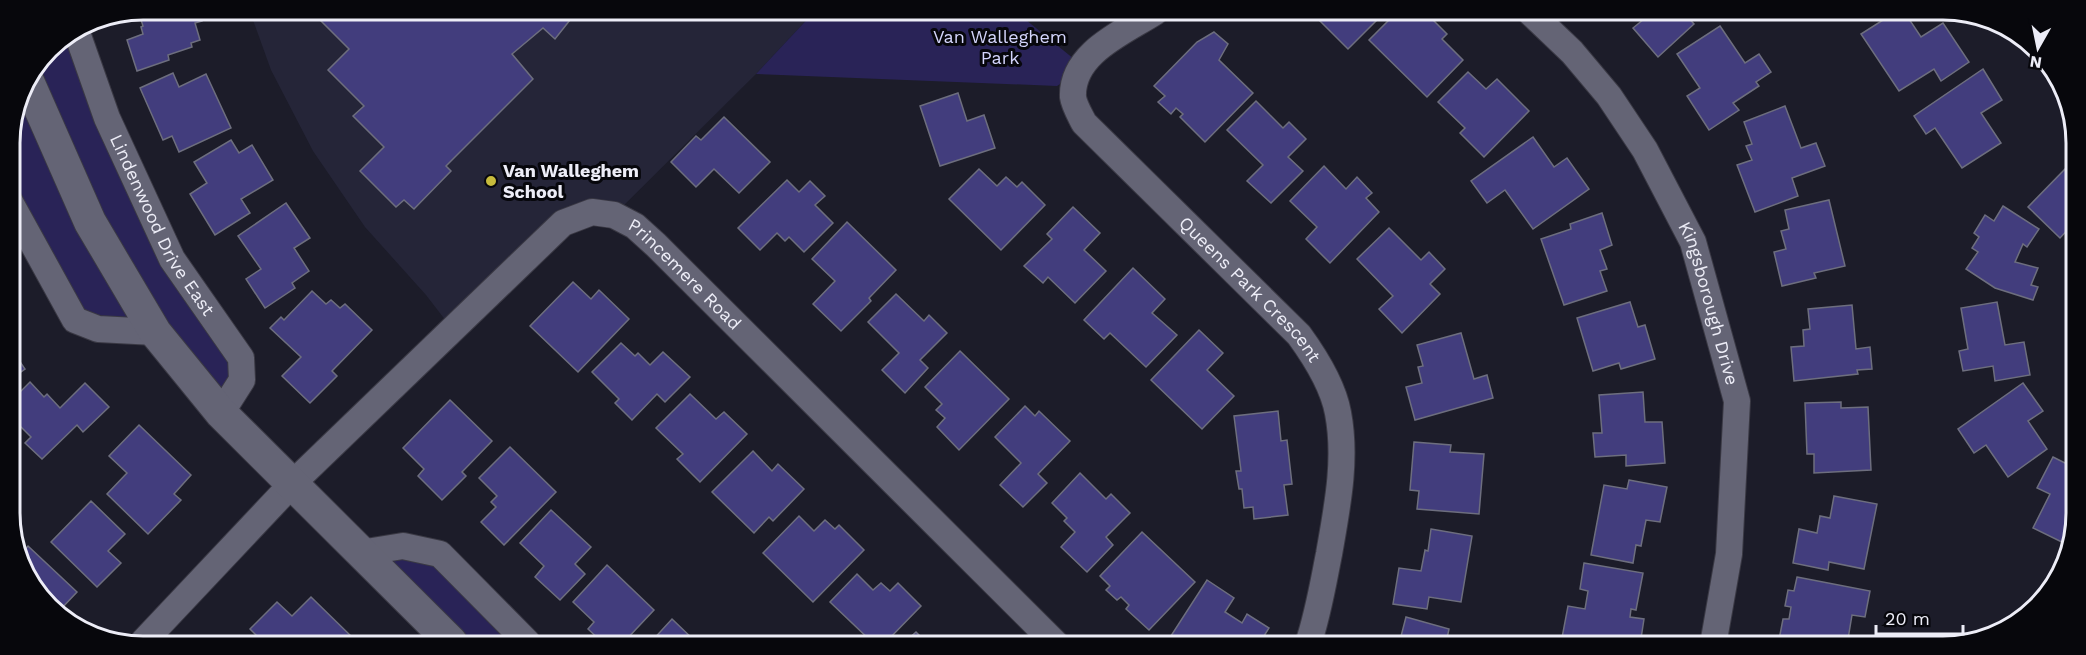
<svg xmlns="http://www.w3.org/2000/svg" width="2086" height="655" viewBox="0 0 2086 655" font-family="'Work Sans',sans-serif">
<rect width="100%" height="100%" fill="#1c1c29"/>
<path fill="#252538" d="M249 9 815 11 756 74 614 215 592 212 453 330 426 295 365 227 313 151 271 70Z"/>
<g fill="#292357">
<path d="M815 11H1015L1085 68 1057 86 756 74Z"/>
<path d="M76 30 107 118 241 358 221 413 155 332 75 320 10 202 9 134 19 91 48 48Z"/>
<path d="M360 553 440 554 527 642H451Z"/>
</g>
<g fill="#423d7d" stroke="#6d6e7e" stroke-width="1.5">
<path d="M143 9H181L182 11 198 9 202 21 195 23 200 40 191 43 192 47 168 55 169 60 137 71 127 40 143 34 141 27 143 26 138 10Z"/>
<path d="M309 9 578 10 555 39 543 28 512 54 533 79 446 166 451 171 414 209 404 200 396 207 360 171 384 147 353 116 364 106 328 70 349 49Z"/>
<path d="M1311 12H1381L1383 14 1348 49Z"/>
<path d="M1397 12H1425L1447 34 1442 39 1463 60 1427 97 1369 40Z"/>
<path d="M1638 13H1684L1694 24 1658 57 1633 28 1644 19Z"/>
<path d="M1894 13H1905L1921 37 1943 23 1969 62 1941 81 1934 69 1899 91 1861 34Z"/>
<path d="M1720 26 1745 63 1759 54 1771 72 1756 82 1759 86 1733 103 1739 110 1709 130 1687 96 1700 88 1677 54Z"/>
<path d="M1214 32 1228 44 1219 60 1253 93 1205 142 1180 117 1183 114 1176 108 1171 114 1158 102 1165 96 1154 86 1197 42Z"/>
<path d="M1983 69 2002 100 1981 113 2001 143 1962 168 1935 128 1926 134 1914 116Z"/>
<path d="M1468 72 1486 89 1497 79 1529 111 1484 157 1460 133 1465 128 1438 102Z"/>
<path d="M173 73 179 87 206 74 231 128 179 152 172 136 163 140 140 88Z"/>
<path d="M958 93 967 121 984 115 995 148 940 166 920 106Z"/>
<path d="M1256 101 1283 128 1289 122 1306 139 1288 157 1303 171 1271 203 1247 181 1263 165 1227 130Z"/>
<path d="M1785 106 1801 148 1816 143 1825 166 1792 178 1798 196 1755 212 1737 165 1752 160 1746 146 1752 144 1744 122Z"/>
<path d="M724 117 770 162 739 193 714 169 696 187 671 162 696 136 701 140Z"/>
<path d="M1533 137 1554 167 1567 158 1589 189 1533 229 1505 190 1487 203 1471 181Z"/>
<path d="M231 140 239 153 252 145 273 180 241 199 250 213 215 235 190 194 207 183 194 162Z"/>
<path d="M2070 164 2074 169V223L2060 238 2028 207Z"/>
<path d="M1324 166 1346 189 1357 177 1372 193 1366 198 1379 212 1330 263 1306 239 1317 227 1290 201Z"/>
<path d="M979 169 997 186 1006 177 1017 187 1022 182 1045 205 1001 250 949 199Z"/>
<path d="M787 180 799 192 810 181 825 196 815 205 833 223 804 252 789 237 785 241 777 233 760 250 738 228Z"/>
<path d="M1829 200 1845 266 1814 273 1816 278 1782 286 1774 252 1786 249 1781 231 1789 229 1785 210Z"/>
<path d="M286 203 310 238 294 248 309 271 292 283 295 288 265 308 246 279 261 269 238 236Z"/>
<path d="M2003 206 2039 229 2027 247 2023 244 2015 262 2038 268 2031 285 2038 287 2033 300 1995 288 1966 269 1978 252 1972 248 1979 237 1974 233 1985 215 1994 221Z"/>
<path d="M1073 207 1100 233 1084 250 1106 271 1075 303 1048 277 1043 283 1024 266 1052 239 1047 234Z"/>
<path d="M1602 213 1612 245 1600 250 1607 269 1600 271 1607 291 1564 305 1541 239 1571 229 1570 224Z"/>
<path d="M847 222 896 270 869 298 871 301 841 331 813 304 835 281 812 259Z"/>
<path d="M1389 228 1421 260 1429 252 1445 269 1430 284 1440 294 1402 333 1379 309 1393 296 1357 259Z"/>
<path d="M1133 268 1165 299 1152 313 1177 335 1146 367 1110 333 1104 339 1084 320Z"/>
<path d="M573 282 591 299 599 290 629 319 578 372 530 326Z"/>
<path d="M312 291 326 304 331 300 340 308 345 304 372 330 332 371 337 376 310 403 282 376 301 357 270 328 281 317 284 320Z"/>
<path d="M896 294 924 321 929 315 947 333 920 360 928 368 905 393 882 370 899 353 868 322Z"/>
<path d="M1630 302 1638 327 1645 325 1655 359 1621 369 1619 363 1593 371 1577 318Z"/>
<path d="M1997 302 2005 345 2024 342 2030 375 1995 381 1993 366 1963 371 1959 351 1968 349 1961 308Z"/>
<path d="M1852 305 1856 349 1870 347 1872 369 1857 370 1858 374 1794 381 1791 347 1804 346 1803 330 1810 329 1808 309Z"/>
<path d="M10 316 19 330 10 336Z"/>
<path d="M1199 330 1223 353 1207 370 1234 396 1202 429 1151 380Z"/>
<path d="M1461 333 1474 379 1487 375 1493 398 1415 420 1406 387 1422 383 1418 367 1423 366 1417 345Z"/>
<path d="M621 343 635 356 638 353 650 365 663 352 690 377 665 402 657 394 632 420 615 403 619 399 592 372Z"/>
<path d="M10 347 25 369 11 379Z"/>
<path d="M960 351 1009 399 959 450 937 427 945 418 936 410 942 404 925 387Z"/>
<path d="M30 382 44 397 47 394 60 408 85 383 109 407 83 432 77 425 42 459 25 443 31 437 11 417V401Z"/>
<path d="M2023 383 2043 411 2028 421 2047 449 2008 477 1986 445 1974 453 1958 429Z"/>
<path d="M1643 392 1645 422H1662L1665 463 1626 466V455L1595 457 1593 433H1602L1599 395Z"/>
<path d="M690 394 716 419 724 412 747 434 700 482 677 459 683 454 656 428Z"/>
<path d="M450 400 492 441 462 472 466 476 442 500 418 476 424 469 403 448Z"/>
<path d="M1841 402V408L1868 407 1871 470 1814 473V454H1807L1805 403Z"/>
<path d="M1025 406 1035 416 1039 411 1070 441 1038 474 1047 483 1023 507 1000 485 1021 463 995 437Z"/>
<path d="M1278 411 1281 441 1287 440 1292 484 1284 485 1288 515 1254 519 1253 507 1244 508 1242 489H1239L1236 471H1241L1234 416Z"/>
<path d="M139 425 191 475 174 494 181 500 148 534 107 494 127 473 109 456Z"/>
<path d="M1414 442 1451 445 1450 452 1484 454 1479 514 1417 509 1419 491 1410 490Z"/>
<path d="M510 447 556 492 504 545 481 522 496 507 491 502 497 496 479 478Z"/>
<path d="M753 451 772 471 778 464 804 489 773 521 769 517 754 533 712 492Z"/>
<path d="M2053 457 2073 467 2072 547 2033 528 2050 494 2037 488Z"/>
<path d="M1080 473 1106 499 1111 494 1130 513 1106 537 1113 545 1087 572 1061 547 1075 532 1064 521 1067 518 1052 503Z"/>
<path d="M1629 480 1667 487 1660 522 1646 520 1641 546 1636 545 1633 563 1591 555 1604 485 1627 489Z"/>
<path d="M1834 496 1877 504 1864 569 1829 562 1828 570 1793 563 1799 529 1817 533 1820 516 1830 518Z"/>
<path d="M91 501 125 534 108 551 121 563 97 587 51 542Z"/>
<path d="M551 510 591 547 575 564 585 574 560 600 535 577 544 566 520 543Z"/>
<path d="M799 516 814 531 825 520 835 529 839 525 864 550 813 602 763 553Z"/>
<path d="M1431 529 1472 536 1461 602 1429 597 1427 609 1393 604 1399 568 1421 571 1425 550 1428 551Z"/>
<path d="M1142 532 1195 582 1149 630 1126 609 1129 605 1121 597 1117 600 1106 590 1110 586 1100 576Z"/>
<path d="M28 546 77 592 59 611 42 601 20 555Z"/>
<path d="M1584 563 1643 573 1636 610 1631 609 1630 617 1644 619 1640 645H1572L1561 643 1568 606 1585 609 1588 591 1580 589Z"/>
<path d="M607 565 654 610 623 643H603L588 629 594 622 573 602Z"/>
<path d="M857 574 873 590 881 583 890 591 898 583 921 606 885 643H873L830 602Z"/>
<path d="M1797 577 1870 591 1865 617 1852 615 1847 645H1778L1783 619H1789L1791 607 1785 606 1788 590 1794 591Z"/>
<path d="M1207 580 1234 598 1225 612 1242 623 1247 614 1269 628 1259 644H1170L1167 642Z"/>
<path d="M311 597 354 639 351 642H263L250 629 277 602 292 616Z"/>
<path d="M1406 617 1449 629 1446 643 1453 645 1399 644Z"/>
<path d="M672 619 697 643H650Z"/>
<path d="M916 632 927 643 930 639 935 643H904Z"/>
</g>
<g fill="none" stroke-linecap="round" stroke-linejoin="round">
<defs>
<g id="minor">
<path id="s1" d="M1155 12C1124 32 1071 53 1073 97 1074 105 1080 115 1084 123L1299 335C1315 357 1333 385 1338 413 1347 460 1337 508 1329 554 1323 584 1318 615 1308 644"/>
<path id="s2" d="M1531 13 1572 52 1609 96 1645 150 1693 242 1737 401 1729 554 1713 645"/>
<path id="s3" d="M76 30 107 118 172 259 241 358 242 380 221 413"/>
<path d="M10 202 75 320 98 329 155 332"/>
<path d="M360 553 403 546 440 554 527 642"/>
<path id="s4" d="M144 641 292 484 563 223 592 212 614 215 635 226 656 245 1056 644"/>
</g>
<path id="tertiary" d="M27 79 90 222 155 332 221 413 451 642"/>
</defs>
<use href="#minor" stroke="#3a3944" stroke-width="28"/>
<use href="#tertiary" stroke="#3a3944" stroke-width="34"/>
<use href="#minor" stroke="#646475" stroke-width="26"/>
<use href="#tertiary" stroke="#646475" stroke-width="32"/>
</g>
<circle fill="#c7bb3c" stroke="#07070c" stroke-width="2" cx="491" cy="181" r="6"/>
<g text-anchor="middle" stroke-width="6" stroke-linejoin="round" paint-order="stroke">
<g font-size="18" fill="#d4d5fc" stroke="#07070c">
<text x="1000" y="43">Van Walleghem<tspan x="1000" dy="21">Park</tspan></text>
</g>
<g font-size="18" font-weight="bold" fill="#ededf7" stroke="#07070c" text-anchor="start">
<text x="503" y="177">Van Walleghem<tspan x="503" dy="21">School</tspan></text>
</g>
<g font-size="18" fill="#ededf7" stroke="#07070c">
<text dy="6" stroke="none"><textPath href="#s3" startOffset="214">Lindenwood Drive East</textPath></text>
<text dy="6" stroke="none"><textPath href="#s4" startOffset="738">Princemere Road</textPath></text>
<text dy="6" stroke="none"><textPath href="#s1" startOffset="388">Queens Park Crescent</textPath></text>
<text dy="6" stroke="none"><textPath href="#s2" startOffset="346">Kingsborough Drive</textPath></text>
</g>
</g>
<path d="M0 0H2086V655H0ZM143 20H1943A123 123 0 0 1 2066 143V513A123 123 0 0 1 1943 636H143A123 123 0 0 1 20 513V143A123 123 0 0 1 143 20Z" fill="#07070c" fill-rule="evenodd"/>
<path fill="none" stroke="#ededf7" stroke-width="3" d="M143 20H1943A123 123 0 0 1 2066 143V513A123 123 0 0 1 1943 636H143A123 123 0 0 1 20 513V143A123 123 0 0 1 143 20Z"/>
<g transform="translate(2038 48) rotate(189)" stroke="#07070c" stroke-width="4.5" paint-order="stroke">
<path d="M0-4.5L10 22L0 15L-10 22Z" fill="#ededf7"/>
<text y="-9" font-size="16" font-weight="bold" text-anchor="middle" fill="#ededf7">N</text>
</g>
<path d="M1876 625v9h87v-9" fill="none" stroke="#ededf7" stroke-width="3"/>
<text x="1885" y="625" font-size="18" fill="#ededf7" stroke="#07070c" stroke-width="4.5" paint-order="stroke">20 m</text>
</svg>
